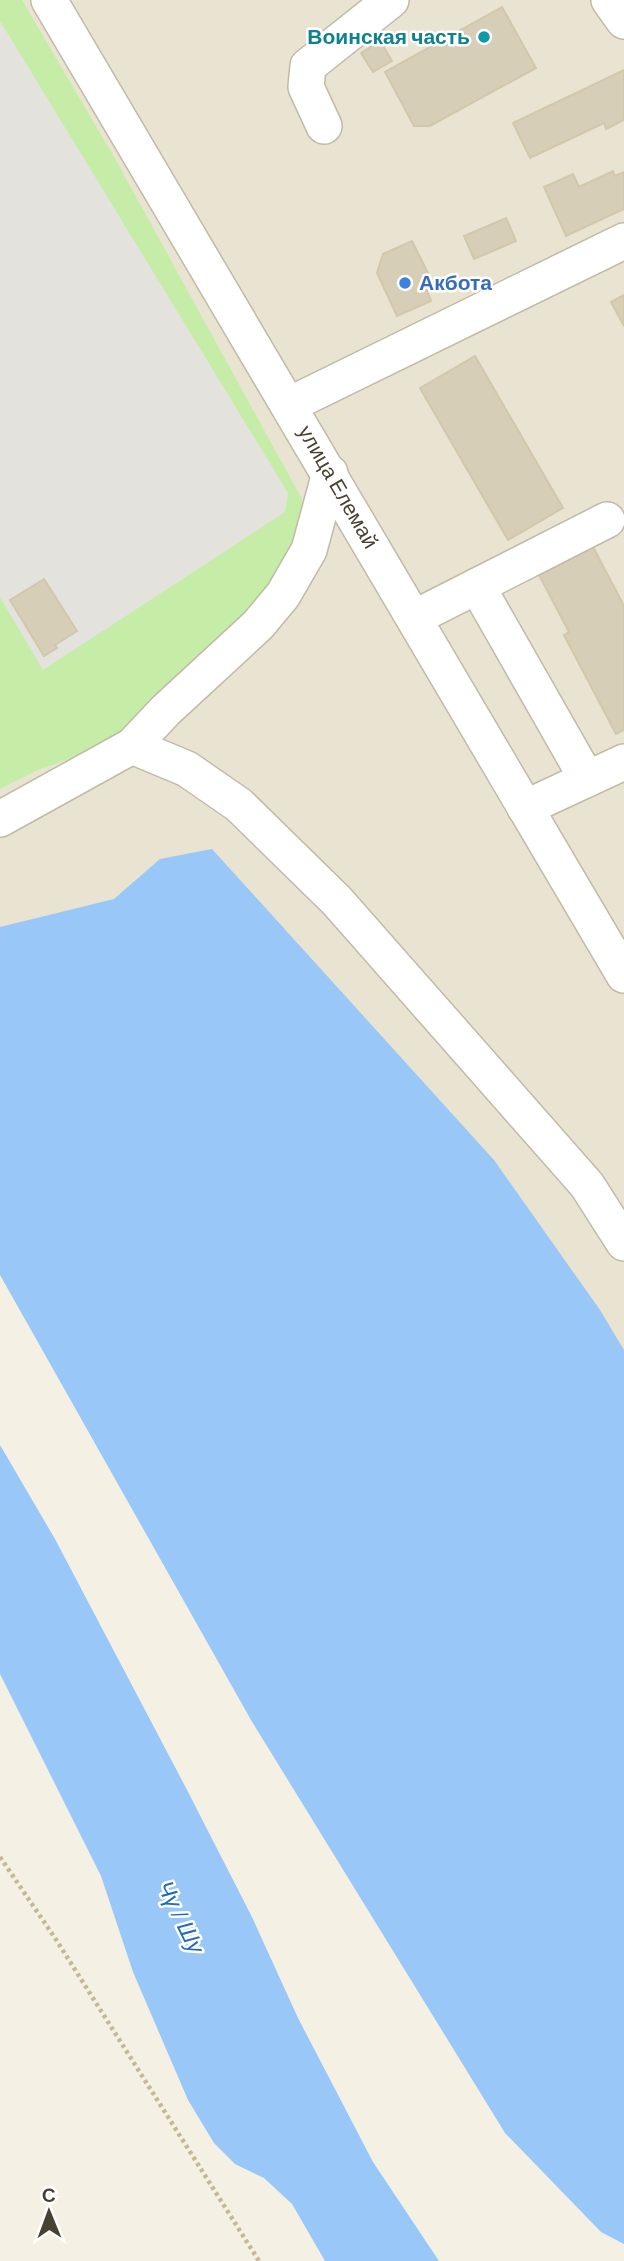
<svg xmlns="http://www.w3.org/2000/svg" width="624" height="2261" viewBox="0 0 624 2261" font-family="Barlow,sans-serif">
<rect width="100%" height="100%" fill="#f4f1e4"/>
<path fill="#e9e4d1" d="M0 0H624V2112L0 1156Z"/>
<path fill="#c6eda8" d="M0 0H22L117 162 302 499 301 546 204 667 131 737 38 770 0 789Z"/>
<path fill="#e4e2dd" d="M0 21 288 493 285 512 43 670 0 597Z"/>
<g fill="#99c7f8">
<path d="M212 849 494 1160 600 1310 624 1350V2244L601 2232 505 2133 251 1720 0 1275V927L114 899 160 859Z"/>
<path d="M0 1445 55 1539 185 1786 252 1917 298 2018 373 2162 439 2261H325L292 2204 264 2178 235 2164 214 2143 188 2100 133 1972 101 1876 0 1674Z"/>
</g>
<g fill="#d7ceb8" stroke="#d2c7ab" stroke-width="2">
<path d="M502 7 536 68 430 126H414L385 72Z"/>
<path d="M380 41 392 61 373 72 361 53Z"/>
<path d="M624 70V120L606 129 604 123 530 158 513 123Z"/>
<path d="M613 171 615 176 624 172V209L566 236 544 187 573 174 579 187Z"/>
<path d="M506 218 516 241 474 259 464 236Z"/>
<path d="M412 241 430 277 426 288 431 301 397 316 377 273 383 254Z"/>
<path d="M624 295V326L611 302Z"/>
<path d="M475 356 563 508 508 540 420 388Z"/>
<path d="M593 547 624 606V730L616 734 564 635 569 632 539 575Z"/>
<path d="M44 579 77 631 55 645 57 648 44 656 10 600Z"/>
</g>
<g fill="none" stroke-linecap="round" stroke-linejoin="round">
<defs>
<g id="minor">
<path d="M49 0 624 975"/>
<path d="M609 0 624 21"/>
<path d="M324 126 306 87 308 66 391 0"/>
<path d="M289 405 624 241"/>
<path d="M477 586 587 779"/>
<path d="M414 618 607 520"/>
<path d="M132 746 187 769 239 805 337 901 587 1185 624 1243"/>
<path d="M525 808 624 762"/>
<path d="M0 819 132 746 166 710 258 625 283 595 309 550 330 473"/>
</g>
</defs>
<use href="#minor" stroke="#c0baa6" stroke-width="38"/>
<path stroke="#c4b895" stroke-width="4.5" stroke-dasharray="3.5 3.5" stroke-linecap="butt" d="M0 1857 55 1938 259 2261"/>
<use href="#minor" stroke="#fff" stroke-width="35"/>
</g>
<circle fill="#0f9aa8" stroke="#fff" stroke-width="2.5" cx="484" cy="37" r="7"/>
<circle fill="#3f7fe0" stroke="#fff" stroke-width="2.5" cx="405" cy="283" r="7"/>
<g text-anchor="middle" stroke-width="5" stroke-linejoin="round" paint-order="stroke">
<g font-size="21" font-weight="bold" fill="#0d838f" stroke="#fff" text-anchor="end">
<text x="470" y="44">Воинская часть</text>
</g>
<g font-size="21" font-weight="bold" fill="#366cbe" stroke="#fff" text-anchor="start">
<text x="419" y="290">Акбота</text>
</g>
<g font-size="21" fill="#474133" stroke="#fff">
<text transform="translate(338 487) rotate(60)" y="7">улица Елемай</text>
</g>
<g font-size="23" font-style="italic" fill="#216abe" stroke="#fff">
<text transform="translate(181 1917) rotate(64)" y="8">Чү / Шу</text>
</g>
</g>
<g transform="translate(49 2212) rotate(359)" stroke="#ffffff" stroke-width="5" paint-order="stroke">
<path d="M0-5L12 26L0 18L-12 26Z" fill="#474133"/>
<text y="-10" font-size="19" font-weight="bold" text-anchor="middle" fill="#474133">С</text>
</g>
</svg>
